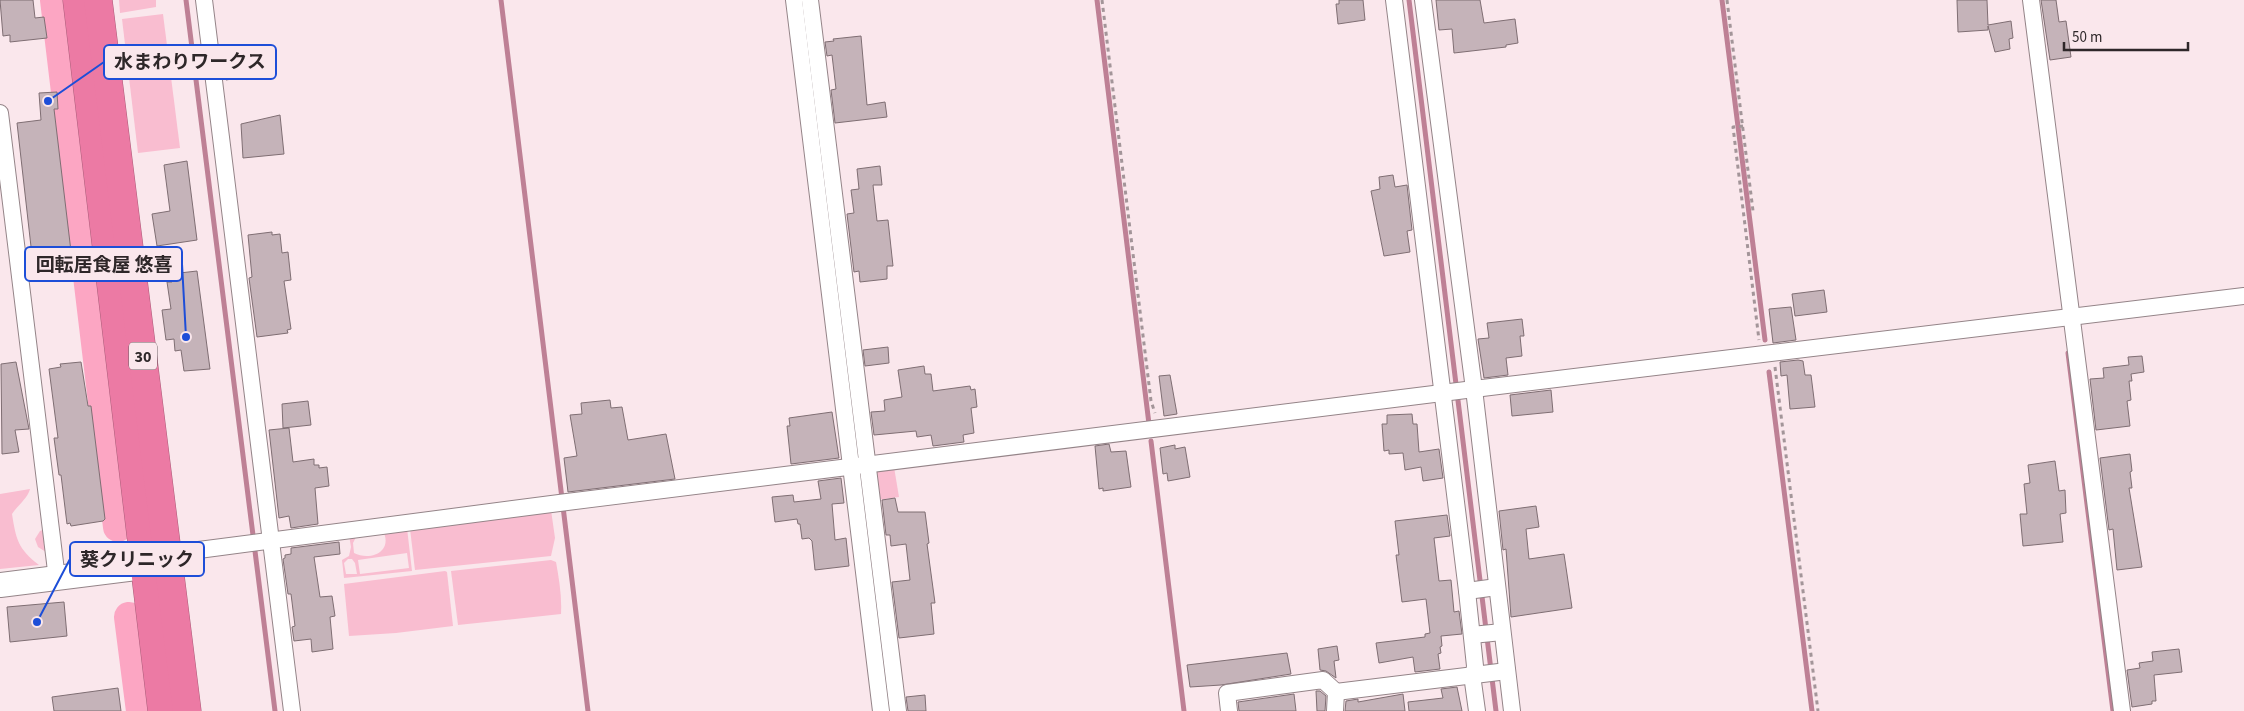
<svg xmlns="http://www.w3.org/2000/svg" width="2244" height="711" viewBox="0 0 2244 711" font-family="'Source Sans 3','Noto Sans JP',sans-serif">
<rect width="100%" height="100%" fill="#fae7ec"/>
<g fill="#f9bdd0" fill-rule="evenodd">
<path d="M119 0H156V7L120 13Z"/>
<path d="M163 14 180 148 138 153 122 19Z"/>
<path d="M894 467 899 497 878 500 873 472Z"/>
<path d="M30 489C28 498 17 506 12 514 16 539 18 549 39 565L0 569V494Z"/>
<path d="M551 510 555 538 551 556 415 570 410 529Z"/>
<path d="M407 528 412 571 344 578 342 560 349 556 351 547 349 535ZM384 533C392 553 369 561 354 553L353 543 356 537ZM407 553 409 568 360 574 358 560ZM348 559H352L355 563 357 574H346L344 563Z"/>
<path d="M45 529 46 552 38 547 35 539 40 531Z"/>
<path d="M551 560 556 562C559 579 562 596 561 614L458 625 451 571Z"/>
<path d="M445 571 447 572 453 626 396 633 349 636 344 584Z"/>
</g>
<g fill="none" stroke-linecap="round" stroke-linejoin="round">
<g stroke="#be8095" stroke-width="5">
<path d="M186 0 275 711"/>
<path d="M501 0 588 711"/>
<path d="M1097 0 1149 424"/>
<path d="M1409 0 1496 711"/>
<path d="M1722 0 1765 340"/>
<path d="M2068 353 2113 711"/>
<path d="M1769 372 1812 711"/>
<path d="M1151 441 1184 711"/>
</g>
<g stroke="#fca6c3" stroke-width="30">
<path d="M55 0 118 527"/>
<path d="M129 617 141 711"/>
</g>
</g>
<g fill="#c5b3b9" stroke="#7f6e73">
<path d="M0 0H33L35 18 44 17 47 38 10 42V35L3 36Z"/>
<path d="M1339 0H1363L1365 20 1338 24 1336 4H1339Z"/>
<path d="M1436 0H1480L1484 23 1515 19 1518 43 1506 45V47L1454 53 1452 29 1439 30Z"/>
<path d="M1957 0H1987L1988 25 2011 21 2013 38 2009 39 2010 49 1995 52 1988 26V30L1958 32Z"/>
<path d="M2041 0H2056L2059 22 2066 21 2071 57 2050 60Z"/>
<path d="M861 36 867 105 885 102 887 117 835 123 831 90 836 89 832 55 827 56 825 42 834 41 833 39Z"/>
<path d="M241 54 243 77 226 80 222 56Z"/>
<path d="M57 92 58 109H54L73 268 34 273 17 123 41 120 39 93Z"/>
<path d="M280 115 284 154 243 158 241 124Z"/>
<path d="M187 161 197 240 157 246 152 214 170 211 164 165Z"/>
<path d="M880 166 882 185H873L877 221 888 220 893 266H887V279L860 282 859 271 854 272 847 214 854 213 851 190 859 189 857 169Z"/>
<path d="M1393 175 1395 187 1407 185 1412 230 1407 231 1410 252 1384 256 1371 191 1380 189 1379 177Z"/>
<path d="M272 232V235L280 234 282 253 288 252 291 280 284 281 291 329 287 330 288 333 257 337 249 278 252 277 248 235Z"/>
<path d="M197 271 210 369 184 371 181 350 175 351 174 339 166 340 162 310 171 309 167 282H172L171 274Z"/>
<path d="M1824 290 1827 312 1795 316 1792 294Z"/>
<path d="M1791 307 1796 340 1773 343 1769 309Z"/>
<path d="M1522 319 1524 336H1520L1522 356 1506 358 1508 375 1484 378 1478 339 1489 338 1487 323Z"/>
<path d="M888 347 889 363 865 366 863 350Z"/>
<path d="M2142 356 2144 372 2131 374 2132 381H2129L2131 400 2127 401 2130 426 2096 430 2090 379 2104 378 2103 368 2129 365 2128 357Z"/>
<path d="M1798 360 1803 361 1805 375H1811L1815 407 1790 409 1787 375 1781 376 1780 362Z"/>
<path d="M16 362 29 429 15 430 19 452 2 454 1 364Z"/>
<path d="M81 362 88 406H91L105 519 103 521 71 526 70 523 67 524 61 475H59L54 438H58L49 369 61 367 60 364Z"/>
<path d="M924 366 925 374H931L933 391 970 386 971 390 975 389 977 407 971 408 974 433 963 435 964 442 933 446 931 435 917 437 916 431 874 435 871 412 885 411 884 400 902 397 898 370Z"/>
<path d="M1170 375 1177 414 1164 416 1159 376Z"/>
<path d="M1551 390 1553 412 1512 416 1510 395Z"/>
<path d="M610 400 611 408 622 407 628 440 666 434 675 479 568 492 564 458 577 456 570 415 582 414 581 403Z"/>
<path d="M308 401 311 425 283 428 282 404Z"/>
<path d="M832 412 839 458 791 464 787 426H790L789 418Z"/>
<path d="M1412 414 1413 424H1417L1419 452 1439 449 1443 478 1423 481 1421 467 1405 470 1403 453 1389 454V450L1384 451 1382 424H1387V415Z"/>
<path d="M289 428 293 462 314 459V465H319V468L327 467 329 486 315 488 318 524 291 528 289 516 279 518 269 430Z"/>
<path d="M1109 444 1111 452 1126 451 1131 487 1103 491V488L1099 489 1095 446Z"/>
<path d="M1175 445V449L1185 447 1190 477 1168 481 1167 473 1163 474 1160 448Z"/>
<path d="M2130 454 2132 471 2130 472 2132 488H2129L2142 567 2117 570 2113 529 2109 530 2100 458Z"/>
<path d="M2055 461 2059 491 2065 490 2066 513 2060 514 2063 542 2023 546 2020 514H2027L2024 484 2030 483 2028 465Z"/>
<path d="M841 478 844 503 832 504 835 540 846 538 849 566 815 570 812 541 809 538 802 539 800 524H798L797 519 775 522 772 497 793 495 794 502 821 499 818 481Z"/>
<path d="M895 498 898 512H925L929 543 927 544 935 603H931L934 634 899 638 892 582 910 580 906 544 891 546 890 535H886L882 500Z"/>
<path d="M1536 506 1539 527 1526 529 1529 559 1564 554 1572 608 1511 617 1506 549 1503 550 1499 511Z"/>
<path d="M1447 515 1450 536 1434 538 1439 581 1451 580 1454 612 1459 611 1462 634 1441 636 1442 646 1440 647 1441 653 1438 654 1440 669 1415 672 1413 657 1379 663 1376 643 1425 637V634L1430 633 1426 599 1402 602 1396 555H1399L1395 521Z"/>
<path d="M339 542 340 554 314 557 320 597 332 596 335 616 330 617 333 649 312 652 311 639 294 641 292 627 295 626 291 594H288L283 559 285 558V555L291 554V548Z"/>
<path d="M64 602 67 636 10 642 7 607Z"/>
<path d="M1337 646 1339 660 1334 661 1336 678 1326 671 1320 670 1318 649Z"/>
<path d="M2179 649 2182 672 2154 675 2156 701H2152V704L2132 707 2127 670 2140 668 2139 663 2153 661 2152 652Z"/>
<path d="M1287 653 1291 674 1221 685 1190 687 1187 665Z"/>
<path d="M1457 687 1462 711H1409L1408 702 1443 698 1441 689Z"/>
<path d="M118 688 121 711H54L52 697Z"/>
<path d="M1316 691H1320L1326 696 1325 711H1317Z"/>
<path d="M1294 694 1296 711H1239L1238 702Z"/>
<path d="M1403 694 1405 711H1345L1346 701 1358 699V702Z"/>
<path d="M925 695 926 711H908L906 697Z"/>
</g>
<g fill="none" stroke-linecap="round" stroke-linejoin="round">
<defs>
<g id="street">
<path d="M204 0 292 711"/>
<path d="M794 0 881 711"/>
<path d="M810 0 898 711"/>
<path d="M1394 0 1467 591 1475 666 1473 682 1477 711"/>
<path d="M1423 0 1474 389 1512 711"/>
<path d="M2031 0 2122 711"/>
<path d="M0 113 57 579"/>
<path d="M168 559 191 551 567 502 1474 389 2244 296"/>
<path d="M1467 591 1497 587"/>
<path d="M1472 635 1502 632"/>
<path d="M1336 692 1507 671"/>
<path d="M1229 711 1227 693 1323 680 1336 692 1335 711"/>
</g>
<path id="secondary" d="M0 585 144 567 161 561"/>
<g id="highway">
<path d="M77 0 162 711"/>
<path d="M98 0 187 711"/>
</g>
</defs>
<use href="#street" stroke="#948488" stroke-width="18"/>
<use href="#secondary" stroke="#948488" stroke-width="26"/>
<use href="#highway" stroke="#aa5d79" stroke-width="29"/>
<g stroke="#a39599" stroke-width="3" stroke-dasharray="4 4" stroke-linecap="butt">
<path d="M1102 0 1151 401 1155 413"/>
<path d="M1727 0 1753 211"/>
<path d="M1743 126 1733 127 1759 340"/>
<path d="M1775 367 1818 711"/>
</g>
<use href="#street" stroke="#fff" stroke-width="16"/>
<use href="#secondary" stroke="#fff" stroke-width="24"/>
<use href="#highway" stroke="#ec7aa4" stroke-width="28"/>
</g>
<g text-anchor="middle" stroke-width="4" stroke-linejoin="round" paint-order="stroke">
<rect fill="#fae7ec" stroke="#6b6164" stroke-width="1" x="129" y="342.5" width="28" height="27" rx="4"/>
<g font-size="16" font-weight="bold" fill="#2e2729">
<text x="143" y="362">30</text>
</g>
</g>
<path fill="none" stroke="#1d4ed8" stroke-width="2" d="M48 101L104 62M186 337L182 264M37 622L70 559"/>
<g fill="#1d4ed8" stroke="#fae7ec" stroke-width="2">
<circle cx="48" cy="101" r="5"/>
<circle cx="186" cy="337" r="5"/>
<circle cx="37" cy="622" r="5"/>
</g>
<g fill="#fae7ec" stroke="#1d4ed8" stroke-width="2">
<rect x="104" y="45" width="172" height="34" rx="5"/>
<rect x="25" y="247" width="157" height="34" rx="5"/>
<rect x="70" y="542" width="134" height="34" rx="5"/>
</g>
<g font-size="19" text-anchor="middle" font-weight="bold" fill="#2e2729">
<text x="190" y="68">水まわりワークス</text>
<text x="104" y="271">回転居食屋 悠喜</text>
<text x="137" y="566">葵クリニック</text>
</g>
<path d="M2064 42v8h124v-8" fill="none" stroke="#2e2729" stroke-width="2.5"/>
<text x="2072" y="42" font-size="15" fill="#2e2729" stroke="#fae7ec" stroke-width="4" paint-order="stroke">50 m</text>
</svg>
